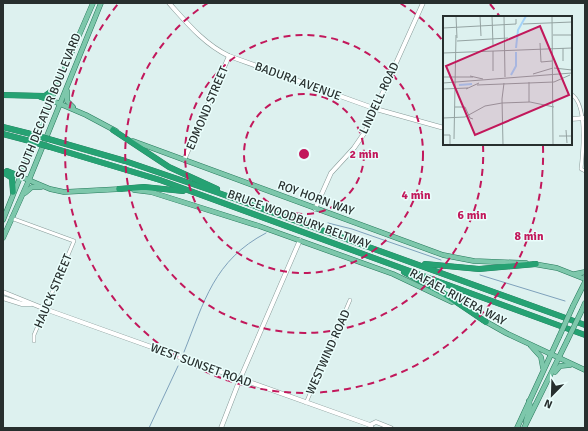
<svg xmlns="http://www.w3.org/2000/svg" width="588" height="431" viewBox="0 0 588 431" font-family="Signika,sans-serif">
<rect width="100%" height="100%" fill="#ddf1ef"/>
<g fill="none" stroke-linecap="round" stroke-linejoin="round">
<g stroke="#7ea1bb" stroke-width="1">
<path d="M328 223 352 229 441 260"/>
<path d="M480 275 565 301"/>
<path d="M184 352C204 302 214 260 266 233"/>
<path d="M149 428 178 366"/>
</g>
<defs>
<g id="street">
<path d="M571 94C588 104 583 151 581 169L585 171"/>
<path d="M11 218 74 241 34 335V341"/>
<path d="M306 403 350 300"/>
</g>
<g id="secondary">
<path d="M169 3C187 23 204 44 229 56L376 109 444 128"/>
<path d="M571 119 585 118"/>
<path d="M184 160 229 56"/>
<path d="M315 209 331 173 354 148 365 132 423 3"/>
<path d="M3 292 45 309 370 425 372 428"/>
<path d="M3 298 22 304H31"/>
<path d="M370 425 376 422 391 428"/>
<path d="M221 428 240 379 300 240"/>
</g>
<g id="primary">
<path d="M67 91V101L73 107"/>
<path d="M51 100 86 115 116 131"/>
<path d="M133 141 443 255 474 261 526 263"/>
<path d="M19 176 50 189 64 192 121 189"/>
<path d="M134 190 151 192 259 226 393 274 452 302"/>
<path d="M25 193 32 187H41"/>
<path d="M3 220 51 100 93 3"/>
<path d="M3 238 29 180 101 3"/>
<path d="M534 264 557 268 585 279"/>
<path d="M575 274 585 272"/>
<path d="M573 306 585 282"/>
<path d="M582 310 585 303"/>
<path d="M483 320 506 333 585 370"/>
<path d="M531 346 541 357 543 368"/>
<path d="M555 372 560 366 570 365"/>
<path d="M526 421 530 406 529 401"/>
<path d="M517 428 559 337"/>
<path d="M524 428 567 341"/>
</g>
<g id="highway">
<path d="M3 95 45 96 56 88"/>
<path d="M41 97 51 100"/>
<path d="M3 127 27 133"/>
<path d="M113 130 169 167 217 189"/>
<path d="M3 134 26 140"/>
<path d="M52 140 125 161 216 192 585 325"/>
<path d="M50 147 160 180 585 335"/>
<path d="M7 171 19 176"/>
<path d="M3 172 12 178 13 192"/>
<path d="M119 189 144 187 183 191"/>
<path d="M425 264 479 269 536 264"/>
<path d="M404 272 443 293 486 322"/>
</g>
</defs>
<use href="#street" stroke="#889b99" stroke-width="4"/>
<use href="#secondary" stroke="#889b99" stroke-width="5"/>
<use href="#primary" stroke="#267a5b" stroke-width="5.5"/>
<use href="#highway" stroke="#267a5b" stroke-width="6"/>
<use href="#street" stroke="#fff" stroke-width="3"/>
<use href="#secondary" stroke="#fff" stroke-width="4"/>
<use href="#primary" stroke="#7dc7ab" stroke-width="4.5"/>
<use href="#highway" stroke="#26a273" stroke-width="5.5"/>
<defs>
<g id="primary-bridge">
<path d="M559 337 573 306"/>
<path d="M567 341 582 310"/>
</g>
<g id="highway-bridge">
<path d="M27 133 52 140"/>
<path d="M26 140 50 147"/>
</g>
</defs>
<use href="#primary-bridge" stroke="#267a5b" stroke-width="5.5" stroke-linecap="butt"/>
<use href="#highway-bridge" stroke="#267a5b" stroke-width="6" stroke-linecap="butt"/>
<use href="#primary-bridge" stroke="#7dc7ab" stroke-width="4.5"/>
<use href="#highway-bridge" stroke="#26a273" stroke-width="5.5"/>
</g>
<g fill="none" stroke="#c2185b" stroke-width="2" stroke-dasharray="7 5">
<circle cx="304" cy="154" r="60"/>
<circle cx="304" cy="154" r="119"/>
<path d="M400 3A179 179 0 0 1 443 41M483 145A179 179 0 1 1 208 3"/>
<path d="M490 4A239 239 0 0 1 500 17M543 146A239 239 0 1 1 118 4"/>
</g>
<g text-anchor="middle" stroke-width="3" stroke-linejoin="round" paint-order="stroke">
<g font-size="12" fill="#272f2e" stroke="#eafefc">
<text transform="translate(298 81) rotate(20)" y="4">BADURA AVENUE</text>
<text transform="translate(379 98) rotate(-65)" y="4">LINDELL ROAD</text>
<text transform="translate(48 106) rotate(-68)" y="4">SOUTH DECATUR BOULEVARD</text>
<text transform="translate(207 108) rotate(-67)" y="4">EDMOND STREET</text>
<text transform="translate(316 198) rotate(20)" y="4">ROY HORN WAY</text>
<text transform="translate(299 219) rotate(20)" y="4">BRUCE WOODBURY BELTWAY</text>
<text transform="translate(53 291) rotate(-67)" y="4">HAUCK STREET</text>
<text transform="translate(458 297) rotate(28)" y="4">RAFAEL RIVERA WAY</text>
<text transform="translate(328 352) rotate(-66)" y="4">WESTWIND ROAD</text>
<text transform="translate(201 365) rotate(20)" y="4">WEST SUNSET ROAD</text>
</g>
</g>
<g transform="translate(443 16)">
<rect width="129" height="129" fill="#ddf1ef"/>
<path fill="none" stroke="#a4d2f7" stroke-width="2" d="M73 32 75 14 83 0M68 59 73 50V36M16 69 29 68"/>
<path fill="none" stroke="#94a3a2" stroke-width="1" d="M13 0 14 22M37 0 38 20M49 0 50 29M61 0 62 61M109 0 110 129M80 8 129 6M0 12 73 8V3M110 19H129M14 25 65 22M97 27 98 46 109 45M120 32V45M0 37 129 32M111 52 129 54M50 55V35M90 58 110 52M27 60 40 63M1 61H30M111 66 127 59M0 67 129 57M34 69 111 66M0 73 25 72M23 73 36 67M86 86V66M12 91H22L27 102 30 103M0 102 22 101 42 90 59 87 87 86 111 91M123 114 124 127M0 119H7V129M116 120H129M11 123 13 19M60 129 59 83 61 67"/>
<path fill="#c2185b" fill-opacity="0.15" stroke="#c2185b" stroke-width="2" d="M97 10 126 79 32 119 3 50Z"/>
<rect width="129" height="129" fill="none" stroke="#272f2e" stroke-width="2"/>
</g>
<circle cx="304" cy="154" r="6" fill="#c2185b" stroke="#eafefc" stroke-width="2"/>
<g font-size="12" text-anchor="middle" font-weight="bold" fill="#c2185b" stroke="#eafefc" stroke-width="3" stroke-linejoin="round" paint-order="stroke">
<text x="364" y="158">2 min</text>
<text x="416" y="199">4 min</text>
<text x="472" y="219">6 min</text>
<text x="529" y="240">8 min</text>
</g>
<rect width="588" height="431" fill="none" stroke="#272f2e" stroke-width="8"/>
<g transform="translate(552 395) rotate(203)" stroke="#eafefc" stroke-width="3" paint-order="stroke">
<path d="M0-3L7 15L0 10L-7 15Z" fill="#272f2e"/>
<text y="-6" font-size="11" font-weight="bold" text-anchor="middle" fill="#272f2e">N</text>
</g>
</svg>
